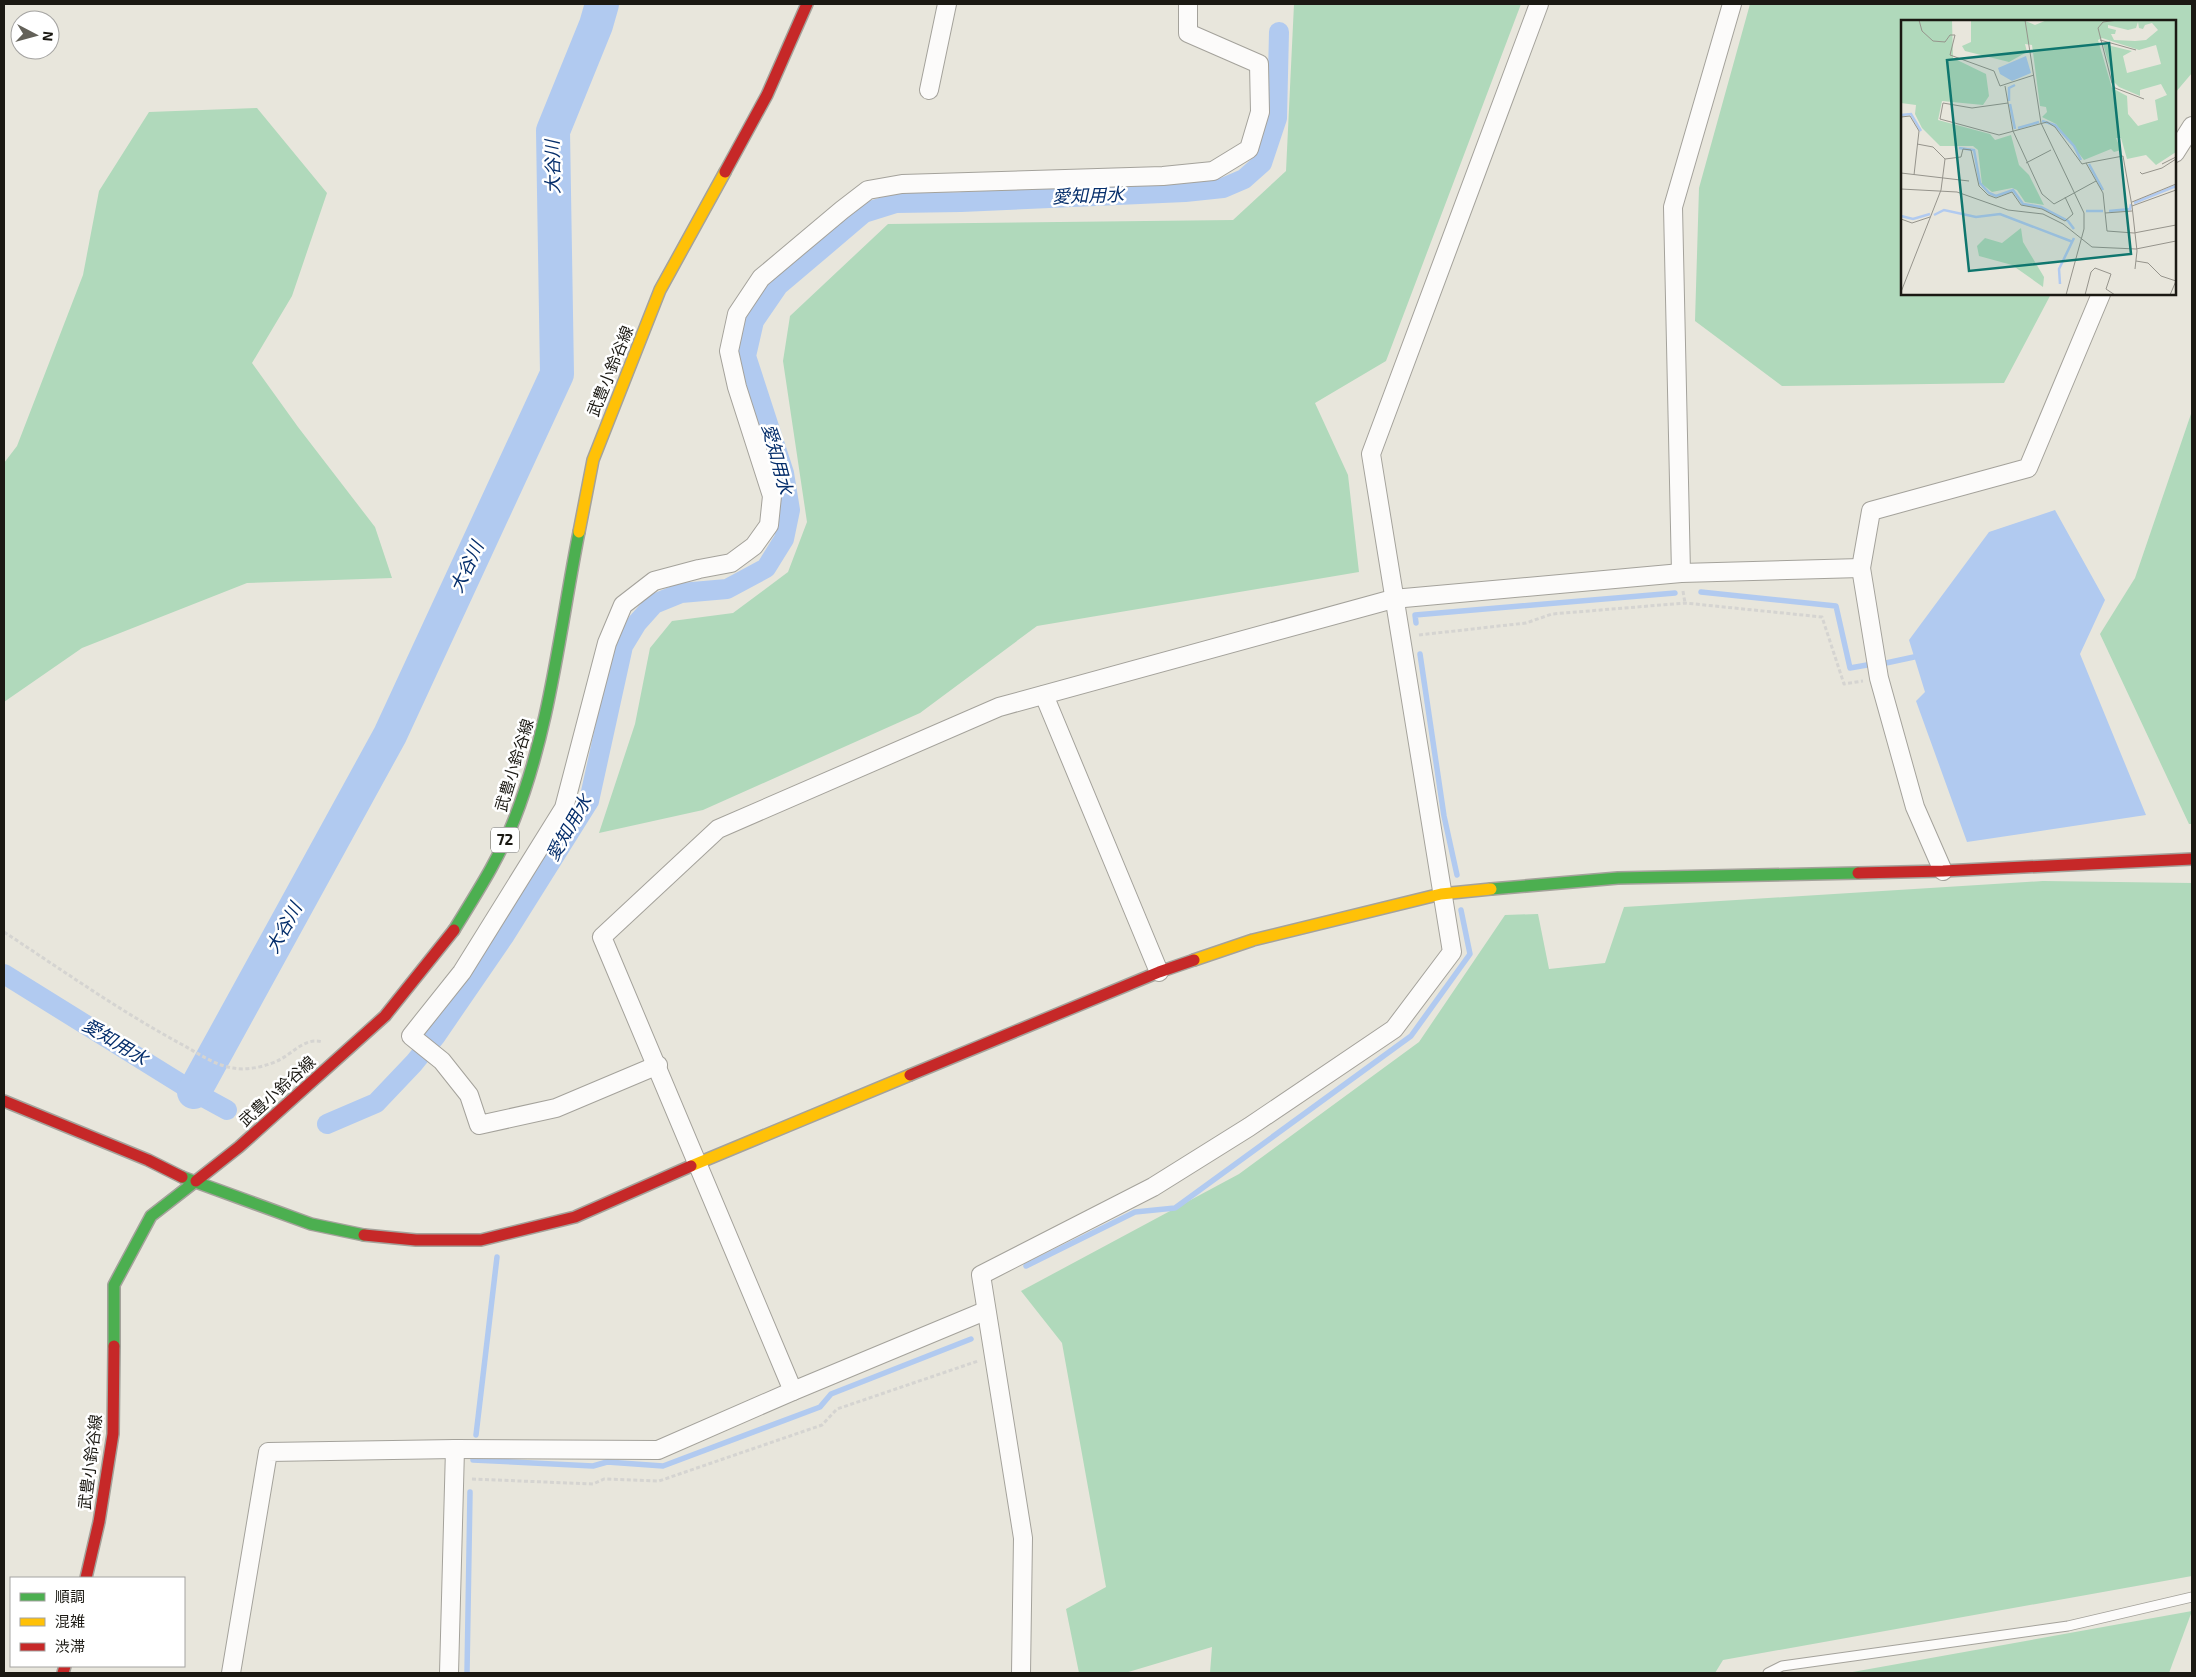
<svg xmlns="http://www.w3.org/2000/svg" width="2196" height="1677" viewBox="0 0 2196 1677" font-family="'Exo 2','Noto Sans JP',sans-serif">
<rect width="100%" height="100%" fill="#e8e6dc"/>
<g fill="#b0d9bb">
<path d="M1294 4H1521L1386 361 1315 403 1348 475 1359 572 1037 626 920 713 703 810 599 833 635 724 650 648 672 621 733 613 788 572 807 522 783 361 790 316 888 224 1233 220 1286 171Z"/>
<path d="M1750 4H2192V73L2175 93V21H1902V294H2051L2004 383 1782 386 1695 321 1699 188Z"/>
<path d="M257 108 327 193 292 296 252 363 298 427 375 527 392 578 247 583 82 648 4 702V463L17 446 83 275 99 191 149 112Z"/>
<path d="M2192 411V824H2189L2100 634 2135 578Z"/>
<path d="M2043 881 2192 883V1576L1723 1660 1715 1673H1210L1212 1647 1125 1673H1079L1066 1609 1106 1587 1062 1343 1021 1291 1239 1174 1419 1042 1505 915 1538 914 1549 969 1605 963 1624 907Z"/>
<path d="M2192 1611 2169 1673H1847Z"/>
</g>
<path fill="#b1caf0" d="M2055 510 2105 600 2080 654 2146 815 1967 842 1916 701 1925 692 1909 640 1989 532Z"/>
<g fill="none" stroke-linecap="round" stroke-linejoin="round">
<g stroke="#b1caf0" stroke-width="5.5">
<path d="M1701 592 1836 606 1850 668 1867 665"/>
<path d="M1416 623 1415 615 1675 593"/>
<path d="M1420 654 1444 816 1457 875"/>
<path d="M1886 663 1914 657"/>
<path d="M1026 1266 1135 1212 1175 1208 1411 1036 1470 954 1461 910"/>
<path d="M476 1435 497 1257"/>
<path d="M473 1460 593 1466 607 1462 663 1466 820 1407 831 1394 971 1339"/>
<path d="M467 1673 470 1492"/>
</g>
<g stroke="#b1caf0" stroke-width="20">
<path d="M4 974 194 1092 227 1110"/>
<path d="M327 1124 376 1103 414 1063 435 1037 505 935 589 801 623 646 637 623 654 604 681 593 727 589 766 568 784 539 790 510 784 473 746 356 754 321 778 286 864 213 896 203 961 202 1185 192 1223 188 1244 179 1262 163 1277 118 1279 32"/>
</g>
<path stroke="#b1caf0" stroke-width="34" d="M194 1092 390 735 557 374 553 131 596 25 602 4"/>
<defs>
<path id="lane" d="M1768 1673 1782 1666 2068 1626 2192 1597"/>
<g id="street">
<path d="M929 90 947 4"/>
<path d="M2175 153 2192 126"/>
<path d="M1681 573 1673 207 1732 4"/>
<path d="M1044 695 1159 972"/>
<path d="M1943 871 1915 807 1879 678 1861 568 1871 511 2028 468 2101 294"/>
<path d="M658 1065 556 1108 479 1125 469 1095 442 1061 411 1036 462 972 564 808 607 643 623 605 654 581 699 569 731 563 754 546 769 525 772 496 737 387 729 351 737 314 761 278 842 210 868 190 902 184 1163 176 1213 171 1249 149 1260 112 1259 64 1188 33V4"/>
<path d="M793 1391 602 937 718 829 999 707 1393 599 1681 573 1861 568"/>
<path d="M231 1673 268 1452 455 1449 658 1450 793 1391 985 1311"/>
<path d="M449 1673 455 1449"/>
<path d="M1021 1673 1023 1538 981 1275 1153 1187 1249 1127 1394 1029 1452 952 1371 454 1539 4"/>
</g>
<g id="fast">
<path d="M1491 889 1618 878 1858 873"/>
<path d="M454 930C476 894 499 859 514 820 550 729 560 628 579 532"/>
<path d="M182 1177 311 1224 364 1235"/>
<path d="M114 1346V1285L151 1216 196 1181"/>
</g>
<g id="slow">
<path d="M579 532 593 460 660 290 725 172"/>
<path d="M1194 960 1253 940 1441 894 1491 889"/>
<path d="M691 1166 910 1075"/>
</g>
<g id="jam">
<path d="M725 172 767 95 807 4"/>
<path d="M1858 873 1943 871 2192 859"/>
<path d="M910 1075 1159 972 1194 960"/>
<path d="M4 1101 148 1160 182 1177"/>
<path d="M196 1181 239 1147 385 1016 454 930"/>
<path d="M364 1235 416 1240H481L575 1217 691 1166"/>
<path d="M86 1578 99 1522 113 1434 114 1346"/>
<path d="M63 1673 65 1666"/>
</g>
</defs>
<use href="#lane" stroke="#a4a29b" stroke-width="11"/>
<use href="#street" stroke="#a4a29b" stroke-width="20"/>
<use href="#fast" stroke="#a4a29b" stroke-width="14"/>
<use href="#slow" stroke="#a4a29b" stroke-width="14"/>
<use href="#jam" stroke="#a4a29b" stroke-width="14"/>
<g stroke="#d5d4d1" stroke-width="3" stroke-dasharray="4 2.5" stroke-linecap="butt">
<path d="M1683 591 1685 603"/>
<path d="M1419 635 1526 623 1552 614 1685 603 1822 617 1844 684 1863 681"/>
<path d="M4 932C62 970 120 1011 181 1044 198 1053 214 1065 233 1068 248 1071 268 1066 281 1059 294 1052 306 1037 322 1042"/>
<path d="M472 1479 593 1484 604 1479 659 1481 822 1425 837 1409 978 1361"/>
</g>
<use href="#lane" stroke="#fcfbfa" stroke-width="9"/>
<use href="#street" stroke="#fcfbfa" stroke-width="18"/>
<use href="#fast" stroke="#4caf50" stroke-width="11"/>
<use href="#slow" stroke="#ffc107" stroke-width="11"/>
<use href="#jam" stroke="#c62828" stroke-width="11"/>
</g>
<g text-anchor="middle" stroke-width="5" stroke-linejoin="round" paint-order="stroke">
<rect fill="#fff" stroke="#5f5e5a" stroke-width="1" x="491" y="827.5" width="28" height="25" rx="4"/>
<g font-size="15" font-weight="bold" fill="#1b1913">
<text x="505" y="845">72</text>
</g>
<g font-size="16" fill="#1b1913" stroke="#fff">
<text transform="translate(610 371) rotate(-68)" y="6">武豊小鈴谷線</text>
<text transform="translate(514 765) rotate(-73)" y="6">武豊小鈴谷線</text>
<text transform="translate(277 1091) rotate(-42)" y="6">武豊小鈴谷線</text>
<text transform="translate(90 1462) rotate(-83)" y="6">武豊小鈴谷線</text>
</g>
<g font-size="18" font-style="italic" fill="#052e6b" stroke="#fff">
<text transform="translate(553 167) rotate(-91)" y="6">大谷川</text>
<text transform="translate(1088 196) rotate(-2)" y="6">愛知用水</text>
<text transform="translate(777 459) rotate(75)" y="6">愛知用水</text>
<text transform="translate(467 567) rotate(-65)" y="6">大谷川</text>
<text transform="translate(569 828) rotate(-60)" y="6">愛知用水</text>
<text transform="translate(284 928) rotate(-61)" y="6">大谷川</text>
<text transform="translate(115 1042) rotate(31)" y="6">愛知用水</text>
</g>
</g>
<g transform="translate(1901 20)">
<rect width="275" height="275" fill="#e8e6dc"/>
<path d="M0 0H51L52 38 85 54 88 76 82 85 41 81 37 100 89 114 94 120 110 115 118 145 128 155 143 185 124 182 116 170 111 168 91 172 81 164 77 130 72 126H39L21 108 14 94 15 85 0 83ZM70 0H122L134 5 146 0H275V132L255 145 245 135 226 139 220 118H215L220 130 213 132 210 129 183 140 155 104 141 97 146 92 145 87 139 86 131 25 124 24 126 32 108 42 64 31 61 26 70 22ZM237 2 238 8 242 9 244 5 251 3 257 10 245 20 234 21 213 20 210 14H214L215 10 207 8V5L227 10 235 8ZM201 18 238 30 255 25 260 44 226 53 222 36 231 31 202 24 213 62 218 67 239 76V70L260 64 266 75 254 80 257 100 237 106 227 94 226 76 211 68 197 20ZM120 208 122 222 143 257 142 267 111 245 78 236 76 226 84 218 101 223Z" fill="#b0d9bb" fill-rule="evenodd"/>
<path d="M125 36 130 53 111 61 99 54 97 48Z" fill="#b1caf0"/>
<path fill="none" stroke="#b1caf0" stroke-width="2.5" d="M108 81V68L114 65M109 84 114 109M0 95 10 94 20 111M141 101 154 105 173 126 180 140M117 108 138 102M58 128 73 130 79 163 88 173 95 176 112 170 122 184 140 187 167 201 173 209M188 144 202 170M233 183 275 166M185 191H202M208 191 229 189 230 184M33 195 43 190 75 197 99 194 172 222M0 196 12 199 29 194M159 264 158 249 173 218"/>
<path fill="none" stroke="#96948c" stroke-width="1" d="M18 0 21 11 32 21 44 22 49 15H54L49 35 93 51 99 66 133 55M124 0 140 103 183 193V209L165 275M217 0 202 2 197 8 211 63 214 68 243 79M199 20 235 30M104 66 112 111 141 174 153 184 195 161M107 83 71 88 42 83 39 99 98 115 146 102 154 107 181 144 185 143 202 173 206 211 233 213 275 205M0 97 9 96 18 111 13 155M16 124 32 127 44 139M44 139 60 137 62 129 70 130 78 166 87 175 95 178 111 172 120 185 141 189 164 201 172 194 164 177M125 143 150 130M185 143 222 136 231 186 236 231 234 249M261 144 275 137M239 152 241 154 261 148 275 139M0 153 68 161M0 169 56 172 107 190 142 194 162 204 191 227 235 229 275 221M231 182 275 164M231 186 275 170M204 193 231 191M0 199 11 203 29 197M235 241 247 243 260 256 275 261M0 272 40 170 44 139M184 275 190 252 194 248 210 254 205 269 214 275M269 275 275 261"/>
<path fill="#0f766e" fill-opacity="0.15" stroke="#0f766e" stroke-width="2.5" d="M208 23 230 234 68 251 46 40Z"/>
<rect width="275" height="275" fill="none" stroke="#1b1913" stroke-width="2.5"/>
</g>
<rect width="2196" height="1677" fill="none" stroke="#1b1913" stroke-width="10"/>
<rect x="10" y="1577" width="175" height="90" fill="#ffffff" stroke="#a4a3a1"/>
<rect x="20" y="1593" width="25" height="8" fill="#4caf50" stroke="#a4a3a1"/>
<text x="55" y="1602" font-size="15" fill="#1b1913">順調</text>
<rect x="20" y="1618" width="25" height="8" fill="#ffc107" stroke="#a4a3a1"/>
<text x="55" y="1627" font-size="15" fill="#1b1913">混雑</text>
<rect x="20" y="1643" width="25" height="8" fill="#c62828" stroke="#a4a3a1"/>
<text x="55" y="1652" font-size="15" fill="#1b1913">渋滞</text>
<g transform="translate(35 35) rotate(96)"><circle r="24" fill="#ffffff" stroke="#a4a3a1"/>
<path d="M0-4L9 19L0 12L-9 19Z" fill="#636159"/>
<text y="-8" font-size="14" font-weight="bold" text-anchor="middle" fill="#1b1913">N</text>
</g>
</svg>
